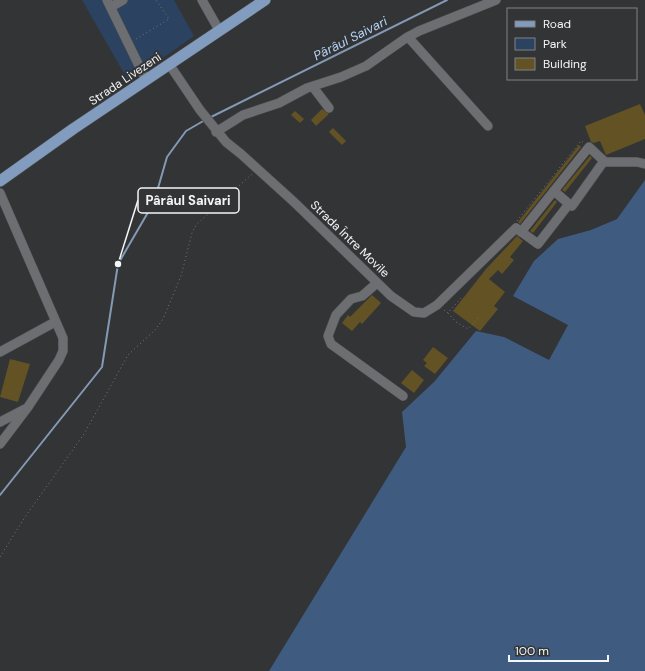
<svg xmlns="http://www.w3.org/2000/svg" width="645" height="671" viewBox="0 0 645 671" font-family="'DM Sans',sans-serif">
<rect width="100%" height="100%" fill="#323436"/>
<path fill="#2b4260" d="M82 0H174L194 36 129 82Z"/>
<path fill="#3f5c80" d="M645 180V671H269L406 447 402 412 434 382 476 331 504 337 549 360 568 325 513 296 534 261 558 239 591 230 617 219Z"/>
<g fill="none" stroke-linecap="round" stroke-linejoin="round">
<g stroke="#8499b4" stroke-width="2">
<path d="M209 118 447 0"/>
<path d="M0 495 102 367 118 264 154 202 167 157 186 131 205 120"/>
</g>
</g>
<g fill="#635224">
<path d="M640 104 645 115V139L606 155 600 141 594 143 591 142 585 126Z"/>
<path d="M322 109 329 114 316 126 311 120Z"/>
<path d="M295 111 304 119 300 123 291 115Z"/>
<path d="M333 128 346 141 342 145 329 132Z"/>
<path d="M579 145 581 147 520 224 518 222Z"/>
<path d="M590 156 592 158 565 192 562 190Z"/>
<path d="M555 200 557 202 533 233 530 231Z"/>
<path d="M517 236 523 241 510 257 514 260 502 274 498 270 489 279 505 292 494 306 498 309 480 331 453 311 486 269Z"/>
<path d="M372 295 381 303 362 324 360 322 352 331 342 323 348 315 350 317Z"/>
<path d="M433 347 448 358 435 374 424 366 427 363 423 360Z"/>
<path d="M10 359 30 364 18 402 0 397Z"/>
<path d="M412 370 424 380 414 393 401 383Z"/>
</g>
<g fill="none" stroke-linecap="round" stroke-linejoin="round">
<defs>
<g id="minor">
<path d="M107 0 146 80"/>
<path d="M202 0 219 30"/>
<path d="M111 7 123 0"/>
<path d="M408 37 488 126"/>
<path d="M169 64 200 110 226 142 241 154 294 202 391 296 414 312 424 313 437 305 516 228 538 244 569 204 554 191"/>
<path d="M313 87 329 108"/>
<path d="M216 132 243 115 279 103 307 88 341 77 366 66 406 38 419 31 496 0"/>
<path d="M0 193 63 338V351L59 360 28 407 0 444"/>
<path d="M569 204 572 206 604 161"/>
<path d="M521 232 589 147 605 162H637L645 164"/>
<path d="M377 283 362 296 351 299 336 315 328 336 331 344 403 396"/>
<path d="M0 352 55 322"/>
<path d="M0 422 25 409"/>
</g>
<path id="major" d="M0 181 73 129 265 0"/>
</defs>
<use href="#minor" stroke="#4e5051" stroke-width="10"/>
<use href="#major" stroke="#4e5051" stroke-width="12"/>
<g stroke="#757778" stroke-width="1" stroke-dasharray="1 3" stroke-linecap="butt">
<path d="M136 39 169 19 156 0"/>
<path d="M517 221 581 141 583 142"/>
<path d="M444 310 448 313 461 298"/>
<path d="M448 313 456 322 468 329 479 317"/>
<path d="M0 557 25 517 84 434 128 355 155 330 163 319 181 276 192 233 196 225 252 174"/>
</g>
<use href="#minor" stroke="#6c6e71" stroke-width="9"/>
<use href="#major" stroke="#819cbe" stroke-width="11"/>
</g>
<g text-anchor="middle" stroke-width="4" stroke-linejoin="round" paint-order="stroke">
<g font-size="12" fill="#f4f5f6" stroke="#323436">
<text transform="translate(125 79) rotate(-34)" y="4">Strada Livezeni</text>
<text transform="translate(350 239) rotate(44)" y="4">Strada Între Movile</text>
</g>
<g font-size="13" font-style="italic" fill="#b7d3f7" stroke="#323436">
<text transform="translate(350 38) rotate(-27)" y="5">Pârâul Saivari</text>
</g>
</g>
<path fill="none" stroke="#f4f5f6" stroke-width="1.5" d="M118 264L138 200"/>
<circle fill="#f4f5f6" stroke="#323436" stroke-width="1.5" cx="118" cy="264" r="4"/>
<rect fill="#323436" stroke="#f4f5f6" stroke-width="1.5" x="138" y="188" width="101" height="25" rx="4"/>
<g font-size="13" text-anchor="middle" font-weight="bold" fill="#f4f5f6">
<text x="188" y="205">Pârâul Saivari</text>
</g>
<rect x="507" y="8" width="130" height="72" fill="#323436" stroke="#808183"/>
<rect x="515" y="21" width="20" height="6" fill="#819cbe" stroke="#808183"/>
<text x="543" y="28" font-size="12" fill="#f4f5f6">Road</text>
<rect x="515" y="38" width="20" height="12" fill="#2b4260" stroke="#808183"/>
<text x="543" y="48" font-size="12" fill="#f4f5f6">Park</text>
<rect x="515" y="58" width="20" height="12" fill="#635224" stroke="#808183"/>
<text x="543" y="68" font-size="12" fill="#f4f5f6">Building</text>
<path d="M509 655v6h99v-6" fill="none" stroke="#f4f5f6" stroke-width="2"/>
<text x="515" y="655" font-size="12" fill="#f4f5f6" stroke="#323436" stroke-width="3" paint-order="stroke">100 m</text>
</svg>
